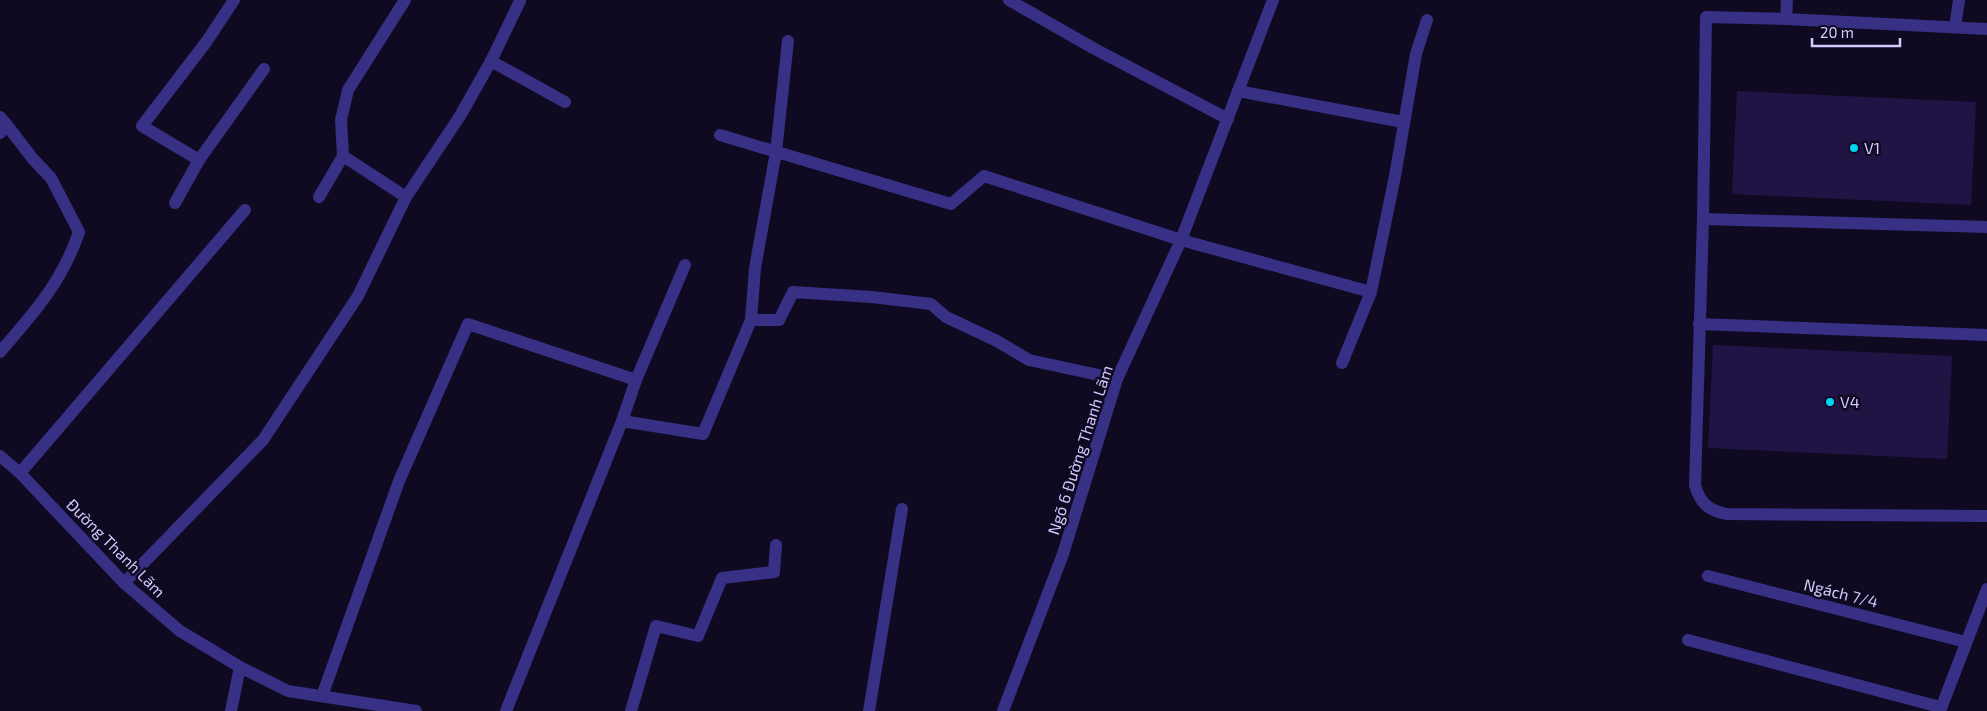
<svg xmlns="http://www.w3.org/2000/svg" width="1987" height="711" viewBox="0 0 1987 711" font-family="'Exo 2',sans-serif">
<rect width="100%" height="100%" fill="#0f0a21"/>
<g fill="#201444">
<path d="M1737 91 1976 102 1971 205 1732 194Z"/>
<path d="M1713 345 1952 356 1947 459 1708 448Z"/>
</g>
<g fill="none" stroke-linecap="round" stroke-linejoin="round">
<g stroke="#373085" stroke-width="12">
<path d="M234 0 207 41 142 126 199 160 264 69"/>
<path d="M1009 0 1093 48 1228 119"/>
<path d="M1786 19 1787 0"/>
<path d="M1955 27 1959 0"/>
<path d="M1987 29 1786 19 1706 17 1703 219 1695 485C1700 503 1708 510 1726 514L1987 516"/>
<path d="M491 61 520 1"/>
<path d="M1238 91 1403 122"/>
<path d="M0 117 6 124 0 133"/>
<path d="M720 135 951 204 984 176 1181 240 1371 292 1342 363"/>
<path d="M343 156 341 120 348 90 405 0"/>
<path d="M319 197 343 156 406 197"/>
<path d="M175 203 199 160"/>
<path d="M1703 219 1987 227"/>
<path d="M1371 292 1395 176 1416 54 1427 20"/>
<path d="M751 320H779L793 292 872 297 931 304 946 317 997 341 1029 360 1117 379"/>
<path d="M1699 324 1987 335"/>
<path d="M0 352C34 313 62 282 79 232L51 178 33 159 6 124"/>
<path d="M622 421 636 380 685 265"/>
<path d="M0 456 20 473 124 583 180 631 240 667 288 691 416 711"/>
<path d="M20 473 245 210"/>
<path d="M1708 576 1966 642"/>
<path d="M124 583 263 440 358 296 406 197 460 116 491 61 565 102"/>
<path d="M1688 640 1940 707"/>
<path d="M322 696 399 481 468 324 636 380"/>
<path d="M231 711 240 667"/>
<path d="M506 711 622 421 703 434 751 320 755 268 776 152 788 41"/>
<path d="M631 711 656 626 698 636 722 578 774 572 776 545"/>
<path d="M869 711 902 509"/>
<path d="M1003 711 1063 554 1117 379 1181 240 1273 0"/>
<path d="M1940 711 1987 589"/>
</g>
</g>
<g fill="#00d4f5" stroke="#0f0a21" stroke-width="2">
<circle cx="1854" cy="148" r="5"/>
<circle cx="1830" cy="402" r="5"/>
</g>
<g text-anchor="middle" stroke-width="5" stroke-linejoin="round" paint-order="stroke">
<g font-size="16" fill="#d2caff" stroke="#0f0a21" text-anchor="start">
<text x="1864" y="154">V1</text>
<text x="1840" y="408">V4</text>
</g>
<g font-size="16" fill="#d2caff" stroke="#0f0a21">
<text transform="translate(1080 450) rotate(-72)" y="6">Ngõ 6 Đường Thanh Lãm</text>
<text transform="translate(116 548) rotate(45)" y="6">Đường Thanh Lãm</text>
<text transform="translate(1841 593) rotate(14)" y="6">Ngách 7/4</text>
</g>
</g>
<path d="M1812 38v8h88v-8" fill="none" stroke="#d2caff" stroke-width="2.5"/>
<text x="1820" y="38" font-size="15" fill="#d2caff" stroke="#0f0a21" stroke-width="4" paint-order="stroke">20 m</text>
</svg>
